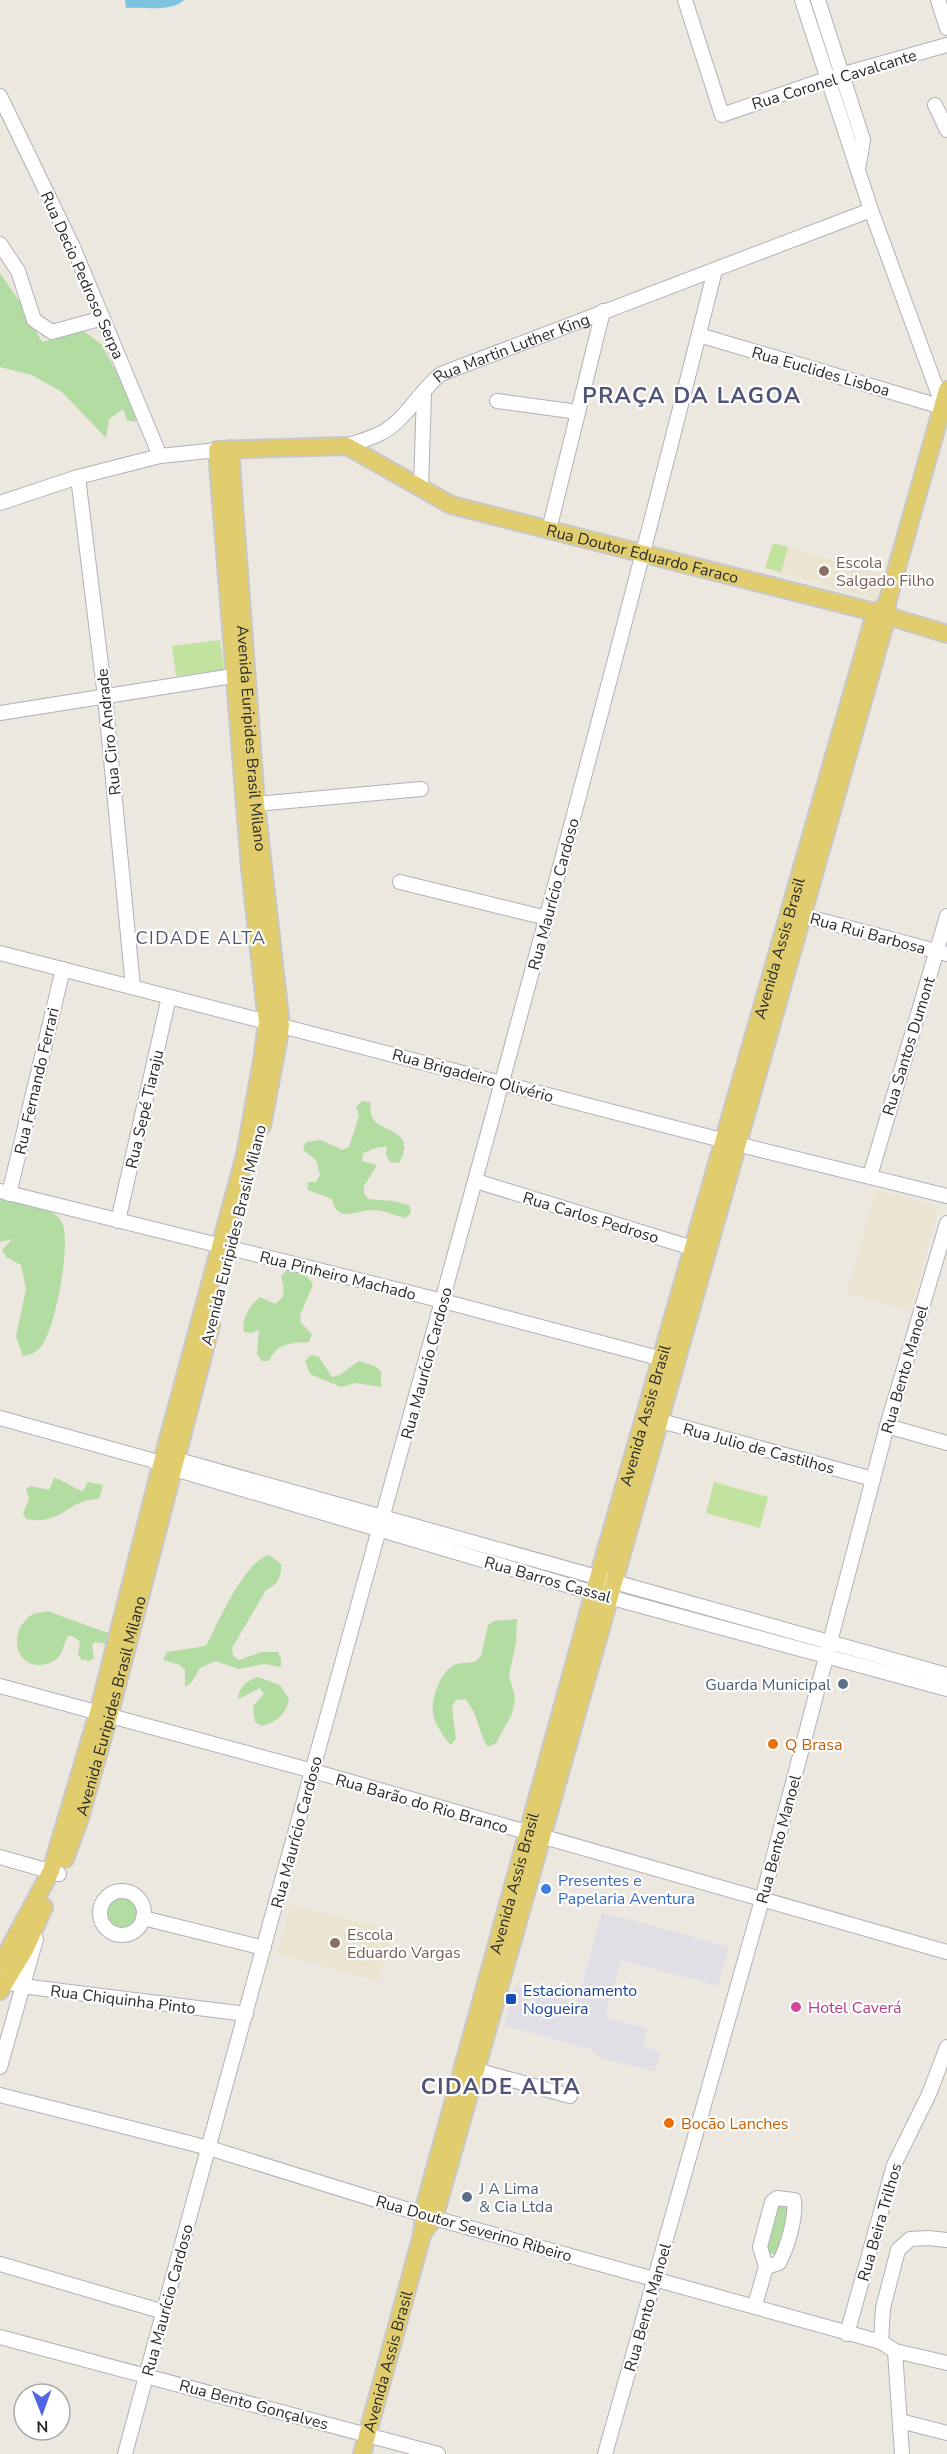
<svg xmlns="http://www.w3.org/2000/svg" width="947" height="2454" viewBox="0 0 947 2454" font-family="'Nunito Sans',sans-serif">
<rect width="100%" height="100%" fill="#ece7df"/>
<path fill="#e1dfe5" d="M602 1912 729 1947 718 1986 621 1960 605 2017 647 2029 642 2046 661 2052 655 2072 595 2056 596 2051 504 2025 515 1986 577 2003Z"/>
<g fill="#ebe4d1">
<path d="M773 543 883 574 876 599 765 568Z"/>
<path d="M876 1190 939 1206 910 1311 847 1293Z"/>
<path d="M291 1904 392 1931 379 1981 277 1954Z"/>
</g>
<g fill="#b3dca2">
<path d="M0 273 20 302 42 342 84 331 102 345 138 413 135 422 127 420 123 409 109 419 106 438 62 392 32 375 0 367Z"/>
<path d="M362 1101 370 1102C371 1106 370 1113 372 1117 377 1132 419 1129 399 1163L390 1162 386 1155 387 1147H379L363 1153 362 1161 377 1165 364 1186V1194L369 1199 393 1201 409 1205 411 1213 405 1218C395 1216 382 1209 372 1210 356 1210 337 1224 332 1199L308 1190V1182H316L320 1175 316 1160 303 1150 306 1142 321 1140 342 1150 349 1147 359 1116 356 1107Z"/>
<path d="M0 1197C18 1202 47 1204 60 1219 74 1235 55 1329 42 1345 37 1352 31 1355 23 1356L16 1337 26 1289 21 1265 6 1257 2 1250 12 1239 0 1242Z"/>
<path d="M287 1270C299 1273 308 1274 313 1285L300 1315 301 1323 312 1334 309 1342C291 1343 277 1343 269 1361H262L257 1354 259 1330 252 1333 244 1332C241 1319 250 1305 260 1297L275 1304C287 1296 284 1288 281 1276Z"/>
<path d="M311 1355 319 1357 332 1377 340 1375 359 1361 375 1366 381 1371V1387L356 1383 341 1387 310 1374 305 1361Z"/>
<path d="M54 1478C66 1481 72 1488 83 1491L88 1482 103 1485 99 1499C67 1499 63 1526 26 1519L23 1514 29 1499 26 1489 31 1486 49 1490Z"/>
<path d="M269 1555 281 1564C282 1577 277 1585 266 1590L232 1648 233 1656 239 1660 262 1652H278L281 1659V1667L264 1664 239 1669 215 1661 200 1668 192 1682 185 1687V1670L180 1665 163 1660 167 1652 206 1646C218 1623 244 1561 269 1555Z"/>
<path d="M47 1611 108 1633 111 1638 108 1644 95 1642 92 1645 94 1658 89 1661 81 1659 78 1655 80 1641 72 1636H68C63 1644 63 1656 54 1661 21 1678 3 1637 30 1616 35 1612 41 1613 47 1611Z"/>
<path d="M517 1619 516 1643 509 1675 515 1698 512 1714 496 1743 488 1747C476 1728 480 1716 465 1699L456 1700 452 1707 456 1739 451 1745C447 1741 435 1724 434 1718 429 1703 439 1675 452 1666 458 1662 468 1663 475 1662L481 1656 488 1625 494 1621Z"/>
<path d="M258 1677 280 1685 289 1699C286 1715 277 1721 262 1726L255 1722 253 1706 264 1694 260 1688 238 1699C239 1687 247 1680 258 1677Z"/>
<circle cx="121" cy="1913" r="16"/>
<path d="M777 2201 791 2204 778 2255 764 2252Z"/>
</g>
<g fill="#c2e29f">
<path d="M773 543 788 547 781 572 765 568Z"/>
<path d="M220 640 224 670 176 676 172 646Z"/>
<path d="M714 1482 768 1497 760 1528 706 1513Z"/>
</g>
<path fill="#7ec2e2" d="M125 0H184C173 12 141 7 126 8Z"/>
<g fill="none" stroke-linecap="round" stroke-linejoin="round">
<defs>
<g id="minor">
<path d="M685 0 722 115 826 79 947 45"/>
<path d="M802 0 871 210 944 409"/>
<path d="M818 0 863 140 859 164"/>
<path d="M938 0 947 28"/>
<path d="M0 96 73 247 160 456"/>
<path d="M935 105 947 130"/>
<path d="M0 244 18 271 34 320 52 332 103 318"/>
<path d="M699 335 942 407"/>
<path d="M497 401 578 412"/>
<path id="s1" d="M347 446C357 442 369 439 379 434 405 422 419 391 441 374L871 210"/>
<path d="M78 477 105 697 133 987"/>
<path d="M421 488 424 392"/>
<path d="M0 503 78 477 160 456 217 450"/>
<path d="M549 530 603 311"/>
<path d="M0 713 245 674"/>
<path d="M256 804 421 789"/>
<path d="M400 882 547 918"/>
<path d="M793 913 947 954"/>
<path d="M0 953 737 1144 947 1196"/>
<path d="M870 1176 947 916"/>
<path d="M476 1181 702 1251"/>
<path d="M0 1191 443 1301 670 1361"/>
<path d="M9 1194 63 969"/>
<path d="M118 1221 169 997"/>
<path d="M0 1418 151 1460 161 1465 594 1593 947 1689"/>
<path d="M650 1418 873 1479"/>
<path d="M887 1426 947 1443"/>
<path d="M166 1458 175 1459 947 1675"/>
<path d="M0 1686 313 1771 947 1952"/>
<path d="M0 1857 59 1874"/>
<circle cx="122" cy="1913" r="22"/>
<path d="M143 1918 264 1948"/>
<path d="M0 1980 22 1986 246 2014"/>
<path d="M0 2067 36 1939"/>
<path d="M476 2070 570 2096"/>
<path d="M0 2095 209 2148 434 2218 881 2342 895 2351 947 2363"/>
<path d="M0 2264 164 2312"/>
<path d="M755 2305 766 2267 760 2247 772 2202 777 2198 794 2200C796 2218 788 2246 779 2263L766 2267"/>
<path d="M847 2334 894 2165 929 2094 947 2047"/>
<path d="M0 2337 438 2454"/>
<path d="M881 2342 883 2308 898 2250 910 2239 928 2238 947 2240"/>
<path d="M895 2351 902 2454"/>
<path d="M900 2421 947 2433"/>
<path d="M125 2454C321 1726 532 1002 715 270"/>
<path d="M605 2454 762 1900 887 1426 947 1223"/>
</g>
<g id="major">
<path id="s2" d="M230 449 256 804 281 1026 262 1126"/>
<path id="s3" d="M65 1859 80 1818 109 1716 211 1325"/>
<path id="s4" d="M0 1966 51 1871 98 1713 163 1458 245 1155 263 1055 267 1022 250 868 217 450 347 446 451 505 878 613 947 634"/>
<path d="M0 1991 26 1948 44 1907"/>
<path d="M422 2234 434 2218 437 2208 887 616V603L947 390"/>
<path id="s5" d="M362 2454 422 2235 425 2205 598 1578 872 624 878 613 887 603"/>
</g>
</defs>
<use href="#minor" stroke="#b0b1ba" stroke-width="16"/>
<use href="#major" stroke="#c8c8c8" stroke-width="20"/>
<use href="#minor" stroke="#fff" stroke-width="14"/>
<use href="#major" stroke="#e2cd6e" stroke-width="16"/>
</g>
<g fill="#8d6e63" stroke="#fff" stroke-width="2">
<circle cx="824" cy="571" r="6"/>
<circle cx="335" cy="1943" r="6"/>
</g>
<g fill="#5c6f8a" stroke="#fff" stroke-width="2">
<circle cx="843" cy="1684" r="6"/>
<circle cx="467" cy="2197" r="6"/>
</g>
<g fill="#e8710a" stroke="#fff" stroke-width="2">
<circle cx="773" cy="1744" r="6"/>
<circle cx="669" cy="2123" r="6"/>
</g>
<circle fill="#3f7fe0" stroke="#fff" stroke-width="2" cx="546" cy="1889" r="6"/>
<rect fill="#1a4fb4" stroke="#fff" stroke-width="2" x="505" y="1993" width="12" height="12" rx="3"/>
<circle fill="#d1479c" stroke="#fff" stroke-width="2" cx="796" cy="2007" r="6"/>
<g text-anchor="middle" stroke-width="4.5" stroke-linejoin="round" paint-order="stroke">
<g font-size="16" fill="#2b2b2b" stroke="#fff">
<text transform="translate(834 79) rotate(-17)" y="6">Rua Coronel Cavalcante</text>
<text transform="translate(83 275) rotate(66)" y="6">Rua Decio Pedroso Serpa</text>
<text dy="6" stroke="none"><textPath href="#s1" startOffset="196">Rua Martin Luther King</textPath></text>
<text transform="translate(821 371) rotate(16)" y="6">Rua Euclides Lisboa</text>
<text dy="6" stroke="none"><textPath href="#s4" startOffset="2006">Rua Doutor Eduardo Faraco</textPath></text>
<text transform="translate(108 732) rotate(-96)" y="6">Rua Ciro Andrade</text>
<text dy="6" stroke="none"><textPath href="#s2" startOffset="290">Avenida Euripides Brasil Milano</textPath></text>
<text transform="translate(553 894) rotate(-75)" y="6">Rua Maurício Cardoso</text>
<text transform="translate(868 933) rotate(15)" y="6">Rua Rui Barbosa</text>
<text dy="6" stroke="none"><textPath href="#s5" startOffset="1563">Avenida Assis Brasil</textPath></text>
<text transform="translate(908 1046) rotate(-73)" y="6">Rua Santos Dumont</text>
<text transform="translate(473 1075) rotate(15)" y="6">Rua Brigadeiro Olivério</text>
<text transform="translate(36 1081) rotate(-77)" y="6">Rua Fernando Ferrari</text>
<text transform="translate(144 1109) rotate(-77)" y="6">Rua Sepé Tiaraju</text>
<text transform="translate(591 1217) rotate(17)" y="6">Rua Carlos Pedroso</text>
<text transform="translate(233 1235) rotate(-76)" y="6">Avenida Euripides Brasil Milano</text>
<text transform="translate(338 1275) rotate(14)" y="6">Rua Pinheiro Machado</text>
<text transform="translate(426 1363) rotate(-75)" y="6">Rua Maurício Cardoso</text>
<text transform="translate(904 1369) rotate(-74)" y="6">Rua Bento Manoel</text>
<text dy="6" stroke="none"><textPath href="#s5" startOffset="1077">Avenida Assis Brasil</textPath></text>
<text transform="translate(759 1448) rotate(15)" y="6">Rua Julio de Castilhos</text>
<text transform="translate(548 1579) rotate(16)" y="6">Rua Barros Cassal</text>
<text dy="6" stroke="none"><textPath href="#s3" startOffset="160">Avenida Euripides Brasil Milano</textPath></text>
<text transform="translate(422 1803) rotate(16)" y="6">Rua Barão do Rio Branco</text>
<text transform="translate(296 1832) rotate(-75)" y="6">Rua Maurício Cardoso</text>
<text transform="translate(778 1839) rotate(-75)" y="6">Rua Bento Manoel</text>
<text dy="6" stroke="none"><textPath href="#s5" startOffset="591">Avenida Assis Brasil</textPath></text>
<text transform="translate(123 1999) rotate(7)" y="6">Rua Chiquinha Pinto</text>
<text transform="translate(879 2222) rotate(-74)" y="6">Rua Beira Trilhos</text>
<text transform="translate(474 2228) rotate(16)" y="6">Rua Doutor Severino Ribeiro</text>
<text transform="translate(167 2300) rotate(-75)" y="6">Rua Maurício Cardoso</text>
<text transform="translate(647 2307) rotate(-74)" y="6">Rua Bento Manoel</text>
<text dy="6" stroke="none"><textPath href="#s5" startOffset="96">Avenida Assis Brasil</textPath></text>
<text transform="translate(254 2404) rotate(15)" y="6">Rua Bento Gonçalves</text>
</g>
<g font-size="16" fill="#785e54" stroke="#fff" text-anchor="start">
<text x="836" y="568">Escola<tspan x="836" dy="18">Salgado Filho</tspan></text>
<text x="347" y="1940">Escola<tspan x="347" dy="18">Eduardo Vargas</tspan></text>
</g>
<g font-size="16" fill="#4e5e75" stroke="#fff" text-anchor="end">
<text x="831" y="1690">Guarda Municipal</text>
<text x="479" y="2194" text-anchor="start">J A Lima<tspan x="479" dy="18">&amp; Cia Ltda</tspan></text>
</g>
<g font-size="16" fill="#c56008" stroke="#fff" text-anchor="start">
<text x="785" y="1750">Q Brasa</text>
<text x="681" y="2129">Bocão Lanches</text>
</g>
<g font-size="16" fill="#366cbe" stroke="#fff" text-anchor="start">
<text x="558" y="1886">Presentes e<tspan x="558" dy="18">Papelaria Aventura</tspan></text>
</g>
<g font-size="16" fill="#164399" stroke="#fff" text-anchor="start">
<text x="523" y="1996">Estacionamento<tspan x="523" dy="18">Nogueira</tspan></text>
</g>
<g font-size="16" fill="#b23c85" stroke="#fff" text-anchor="start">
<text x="808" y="2013">Hotel Caverá</text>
</g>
<g font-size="18" letter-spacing="1.5" fill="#505578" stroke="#fff">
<text x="201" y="944">CIDADE ALTA</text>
</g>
<g font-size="22" font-weight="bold" letter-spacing="1.5" fill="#505578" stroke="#fff">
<text x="692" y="403">PRAÇA DA LAGOA</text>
<text x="501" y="2094">CIDADE ALTA</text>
</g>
</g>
<g transform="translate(42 2412) rotate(179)"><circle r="28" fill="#ffffff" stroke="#aaaaaa" stroke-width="1.5"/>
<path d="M0-4.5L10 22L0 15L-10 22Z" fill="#5165e7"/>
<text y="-9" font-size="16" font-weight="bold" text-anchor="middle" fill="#2b2b2b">N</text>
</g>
</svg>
